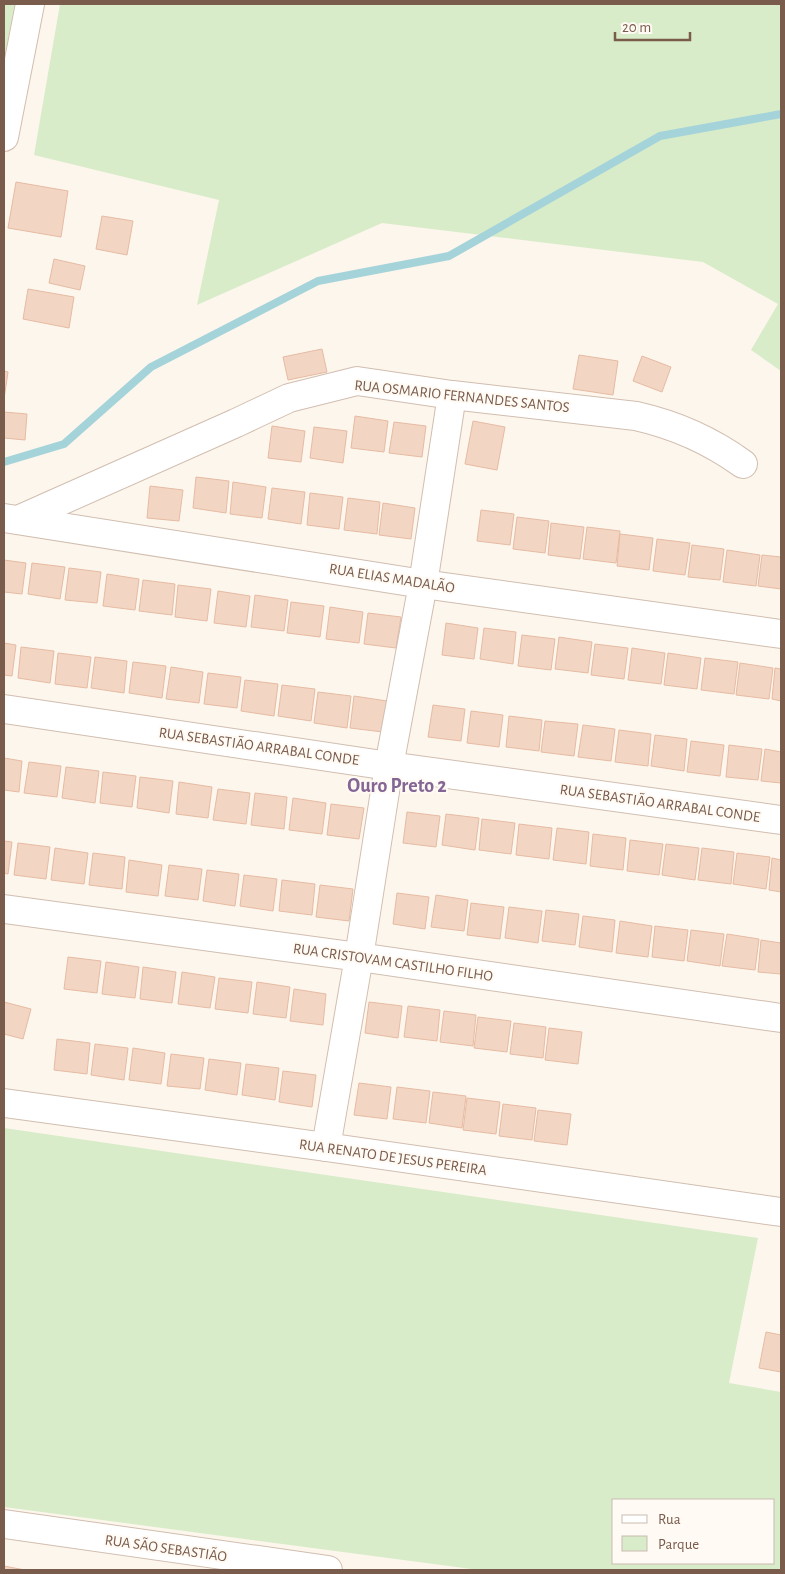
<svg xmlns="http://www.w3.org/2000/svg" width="785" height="1574" viewBox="0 0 785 1574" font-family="'Alegreya Sans',sans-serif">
<rect width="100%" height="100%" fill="#fdf6ec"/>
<g fill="#d8ecc9" fill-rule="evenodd">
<path d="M4 4H15L4 60Z"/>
<path d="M60 4H781V371L751 350 778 304 703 262 382 223 197 305 219 200 34 155Z"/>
<path d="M4 1128 758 1238 729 1383 781 1392V1570H479L4 1507ZM614 1500H774V1563H614Z"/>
</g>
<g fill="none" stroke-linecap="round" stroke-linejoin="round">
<path stroke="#a5d3da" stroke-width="8" d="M4 462 64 444 151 367 318 281 449 256 660 136 781 114"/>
</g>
<g fill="#f3d5c3" stroke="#e6bba3">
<path d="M16 182 68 191 61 237 8 228Z"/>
<path d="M102 216 133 221 127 255 96 249Z"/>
<path d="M54 259 85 266 80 290 49 283Z"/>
<path d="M28 289 74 297 69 328 23 319Z"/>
<path d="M322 349 327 372 288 380 283 357Z"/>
<path d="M579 355 618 361 613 395 573 389Z"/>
<path d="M642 356 671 367 662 392 633 381Z"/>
<path d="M4 371 8 372 4 399Z"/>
<path d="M4 412 27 414 25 440 4 438Z"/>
<path d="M355 416 388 421 384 452 351 448Z"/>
<path d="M473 421 505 427 497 470 465 464Z"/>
<path d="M394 422 426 426 422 457 389 453Z"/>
<path d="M272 426 305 431 301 462 268 458Z"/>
<path d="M314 427 347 431 343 463 310 458Z"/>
<path d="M196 477 229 481 226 513 193 508Z"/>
<path d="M233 482 266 487 262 518 230 514Z"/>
<path d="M150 486 183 490 179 521 147 518Z"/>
<path d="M272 488 305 492 301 524 268 519Z"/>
<path d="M310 493 343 497 339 529 307 525Z"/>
<path d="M348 498 380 502 377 534 344 530Z"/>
<path d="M383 503 415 508 411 539 379 535Z"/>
<path d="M481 510 514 514 510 545 477 541Z"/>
<path d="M517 517 549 521 545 553 513 549Z"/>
<path d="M551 523 584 527 580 559 548 555Z"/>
<path d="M587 527 620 531 616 563 583 559Z"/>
<path d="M620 534 653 538 649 570 617 566Z"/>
<path d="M657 539 690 543 685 575 653 571Z"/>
<path d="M692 545 724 549 720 580 688 577Z"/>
<path d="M727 550 760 555 756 586 723 582Z"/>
<path d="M762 555 781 557V589L758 586Z"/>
<path d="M4 560 26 563 22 594 4 592Z"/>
<path d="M32 563 65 567 60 599 28 594Z"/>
<path d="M69 568 101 572 97 603 65 600Z"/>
<path d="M107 574 139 579 135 610 103 606Z"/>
<path d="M143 580 175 584 172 615 139 611Z"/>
<path d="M178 585 211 589 207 621 175 617Z"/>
<path d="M218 591 250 596 246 627 214 623Z"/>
<path d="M255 595 288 600 284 631 251 627Z"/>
<path d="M291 602 324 606 320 637 287 633Z"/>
<path d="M330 607 363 612 359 643 326 639Z"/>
<path d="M368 613 401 617 396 648 364 644Z"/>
<path d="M446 623 478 628 474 659 442 655Z"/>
<path d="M484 628 516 632 513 664 480 659Z"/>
<path d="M522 635 555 639 551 670 518 666Z"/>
<path d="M559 637 592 642 588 673 555 669Z"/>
<path d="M4 643 16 645 12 676 4 675Z"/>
<path d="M595 644 628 648 624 679 591 675Z"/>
<path d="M21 647 54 651 50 683 18 678Z"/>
<path d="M632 648 665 653 661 684 628 680Z"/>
<path d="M58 653 91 657 87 688 55 684Z"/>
<path d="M668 653 701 658 697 689 664 685Z"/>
<path d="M95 657 127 661 124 693 91 688Z"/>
<path d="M705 658 738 662 734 694 701 690Z"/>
<path d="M133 662 166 666 162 698 129 693Z"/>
<path d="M740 663 773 668 769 699 736 695Z"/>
<path d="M171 667 203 672 199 703 166 699Z"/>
<path d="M775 668 781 669V701L772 699Z"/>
<path d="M208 673 241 677 237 708 204 704Z"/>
<path d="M245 680 278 684 274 716 241 711Z"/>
<path d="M282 685 315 689 311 721 278 716Z"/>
<path d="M318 692 351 696 347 728 314 723Z"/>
<path d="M354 696 387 701 383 732 350 728Z"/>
<path d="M433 705 465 709 461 741 428 737Z"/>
<path d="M471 711 503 715 499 747 467 743Z"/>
<path d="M509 716 542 720 539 751 506 747Z"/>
<path d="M545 721 578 724 574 756 541 752Z"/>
<path d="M583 725 615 729 611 761 578 757Z"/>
<path d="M619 730 651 734 648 766 615 762Z"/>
<path d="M655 735 687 739 684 771 651 766Z"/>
<path d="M691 741 724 745 720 776 687 772Z"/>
<path d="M729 745 762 749 758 780 726 777Z"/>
<path d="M765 749 781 752V783L761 781Z"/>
<path d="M4 758 22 761 19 792 4 790Z"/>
<path d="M29 762 61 766 57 797 24 793Z"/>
<path d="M66 767 99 771 95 803 62 798Z"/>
<path d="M103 772 136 776 132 807 100 803Z"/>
<path d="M140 777 173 781 169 813 137 808Z"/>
<path d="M179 782 212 787 208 818 176 814Z"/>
<path d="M218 789 250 793 246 824 213 820Z"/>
<path d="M255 793 287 797 284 829 251 825Z"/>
<path d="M293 798 326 803 322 834 289 830Z"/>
<path d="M331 804 364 808 359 839 327 835Z"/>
<path d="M407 812 440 816 436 847 403 843Z"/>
<path d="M446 814 479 818 475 850 442 845Z"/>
<path d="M482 819 515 823 511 854 479 850Z"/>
<path d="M519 824 552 828 549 859 516 855Z"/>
<path d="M557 828 589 832 586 864 553 860Z"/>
<path d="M593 834 626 838 623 870 590 866Z"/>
<path d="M630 840 663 844 659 875 627 871Z"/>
<path d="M4 841 12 842 8 874 4 873Z"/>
<path d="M18 843 50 847 46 879 14 875Z"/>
<path d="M666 844 699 848 695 880 662 875Z"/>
<path d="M55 848 88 853 84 884 51 880Z"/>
<path d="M702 848 734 852 731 884 698 880Z"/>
<path d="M93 853 125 857 122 889 89 885Z"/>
<path d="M737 853 770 857 766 889 733 884Z"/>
<path d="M772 858 781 860V892L769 890Z"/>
<path d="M129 860 162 865 158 896 126 892Z"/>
<path d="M169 865 202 869 198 900 165 896Z"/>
<path d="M207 870 239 874 235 906 203 901Z"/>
<path d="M244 875 277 879 273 911 240 906Z"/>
<path d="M282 880 315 884 312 915 279 911Z"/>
<path d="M320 885 353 889 349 921 316 917Z"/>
<path d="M397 893 429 897 425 929 393 924Z"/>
<path d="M436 895 468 900 464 931 431 927Z"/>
<path d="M471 903 504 907 500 939 467 935Z"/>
<path d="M509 907 542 911 538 943 505 938Z"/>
<path d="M546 910 579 914 575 945 542 941Z"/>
<path d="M583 916 615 920 612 952 579 947Z"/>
<path d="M620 921 652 926 648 957 616 953Z"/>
<path d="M655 926 688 930 684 961 652 957Z"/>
<path d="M691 930 724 934 720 966 687 961Z"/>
<path d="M727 934 759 939 755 970 722 966Z"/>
<path d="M761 940 781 943V974L758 972Z"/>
<path d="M68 957 101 961 97 993 64 989Z"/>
<path d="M106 962 139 967 135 998 102 994Z"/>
<path d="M143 967 176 972 172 1003 140 999Z"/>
<path d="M182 972 215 977 210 1008 178 1004Z"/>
<path d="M219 978 252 982 248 1013 215 1009Z"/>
<path d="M257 982 290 987 286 1018 253 1014Z"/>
<path d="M294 989 326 994 323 1025 290 1021Z"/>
<path d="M4 1002 31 1009 23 1039 4 1034Z"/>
<path d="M369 1002 402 1006 398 1038 365 1033Z"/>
<path d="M408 1006 440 1010 437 1041 404 1037Z"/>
<path d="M444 1011 476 1015 473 1046 440 1042Z"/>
<path d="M478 1017 511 1021 507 1052 474 1048Z"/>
<path d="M514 1023 546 1027 543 1058 510 1054Z"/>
<path d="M549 1028 582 1032 578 1064 545 1060Z"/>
<path d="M57 1039 90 1043 87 1074 54 1070Z"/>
<path d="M95 1044 128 1048 124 1080 91 1075Z"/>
<path d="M133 1048 165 1053 161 1084 129 1080Z"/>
<path d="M171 1054 204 1058 200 1089 167 1086Z"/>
<path d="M209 1059 241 1063 237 1095 205 1090Z"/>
<path d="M246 1064 279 1068 275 1100 242 1095Z"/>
<path d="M283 1071 316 1075 312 1107 279 1102Z"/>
<path d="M359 1083 391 1087 387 1119 354 1115Z"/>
<path d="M397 1087 430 1091 426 1123 393 1119Z"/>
<path d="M433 1092 466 1096 462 1128 429 1123Z"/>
<path d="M467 1098 500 1102 496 1134 463 1130Z"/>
<path d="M503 1104 536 1108 532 1140 499 1136Z"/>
<path d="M538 1110 571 1114 567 1145 534 1141Z"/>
<path d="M766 1332 781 1335V1372L759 1368Z"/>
<path d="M4 1566 25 1570H4Z"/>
</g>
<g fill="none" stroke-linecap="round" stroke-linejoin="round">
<defs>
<g id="street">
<path d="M4 137 30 4"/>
<path d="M4 518 423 584 781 634"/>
<path d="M18 520 236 423 289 398 357 381 452 395 636 416C676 425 710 440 743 464"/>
<path d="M4 709 389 766 781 820"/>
<path d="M4 909 359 957 781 1018"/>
<path d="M4 1103 326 1147 781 1212"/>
<path d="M326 1147 359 957 389 766 423 584 452 395"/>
<path d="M4 1524 328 1570"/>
</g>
</defs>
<use href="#street" stroke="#d1beb0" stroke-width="30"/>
<use href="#street" stroke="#fff" stroke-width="28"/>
</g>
<g text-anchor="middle" stroke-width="4" stroke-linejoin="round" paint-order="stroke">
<g font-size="15" fill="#7a5c4d" stroke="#fffaf3">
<text transform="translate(462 396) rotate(6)" y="5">RUA OSMARIO FERNANDES SANTOS</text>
<text transform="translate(392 578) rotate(9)" y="5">RUA ELIAS MADALÃO</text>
<text transform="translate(259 746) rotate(8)" y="5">RUA SEBASTIÃO ARRABAL CONDE</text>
<text transform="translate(660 803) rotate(8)" y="5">RUA SEBASTIÃO ARRABAL CONDE</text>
<text transform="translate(393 962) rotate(8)" y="5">RUA CRISTOVAM CASTILHO FILHO</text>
<text transform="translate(393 1157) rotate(8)" y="5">RUA RENATO DE JESUS PEREIRA</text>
<text transform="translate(166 1548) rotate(8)" y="5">RUA SÃO SEBASTIÃO</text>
</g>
<g font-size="20" font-weight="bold" fill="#846695" stroke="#fffaf3">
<text x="397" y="792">Ouro Preto 2</text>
</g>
</g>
<rect width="785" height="1574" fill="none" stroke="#7a5c4d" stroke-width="10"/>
<rect x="612" y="1499" width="162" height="65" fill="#fffaf3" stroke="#cabbb1"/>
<rect x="622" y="1515" width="25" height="8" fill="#ffffff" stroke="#cabbb1"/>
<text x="658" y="1524" font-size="15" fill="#7a5c4d">Rua</text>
<rect x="622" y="1536" width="25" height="15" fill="#d8ecc9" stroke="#cabbb1"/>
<text x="658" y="1549" font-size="15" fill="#7a5c4d">Parque</text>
<path d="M615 32v8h75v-8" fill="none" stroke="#7a5c4d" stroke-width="2.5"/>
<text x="622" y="32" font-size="15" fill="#7a5c4d" stroke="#fffaf3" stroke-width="4" paint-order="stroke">20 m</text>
</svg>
